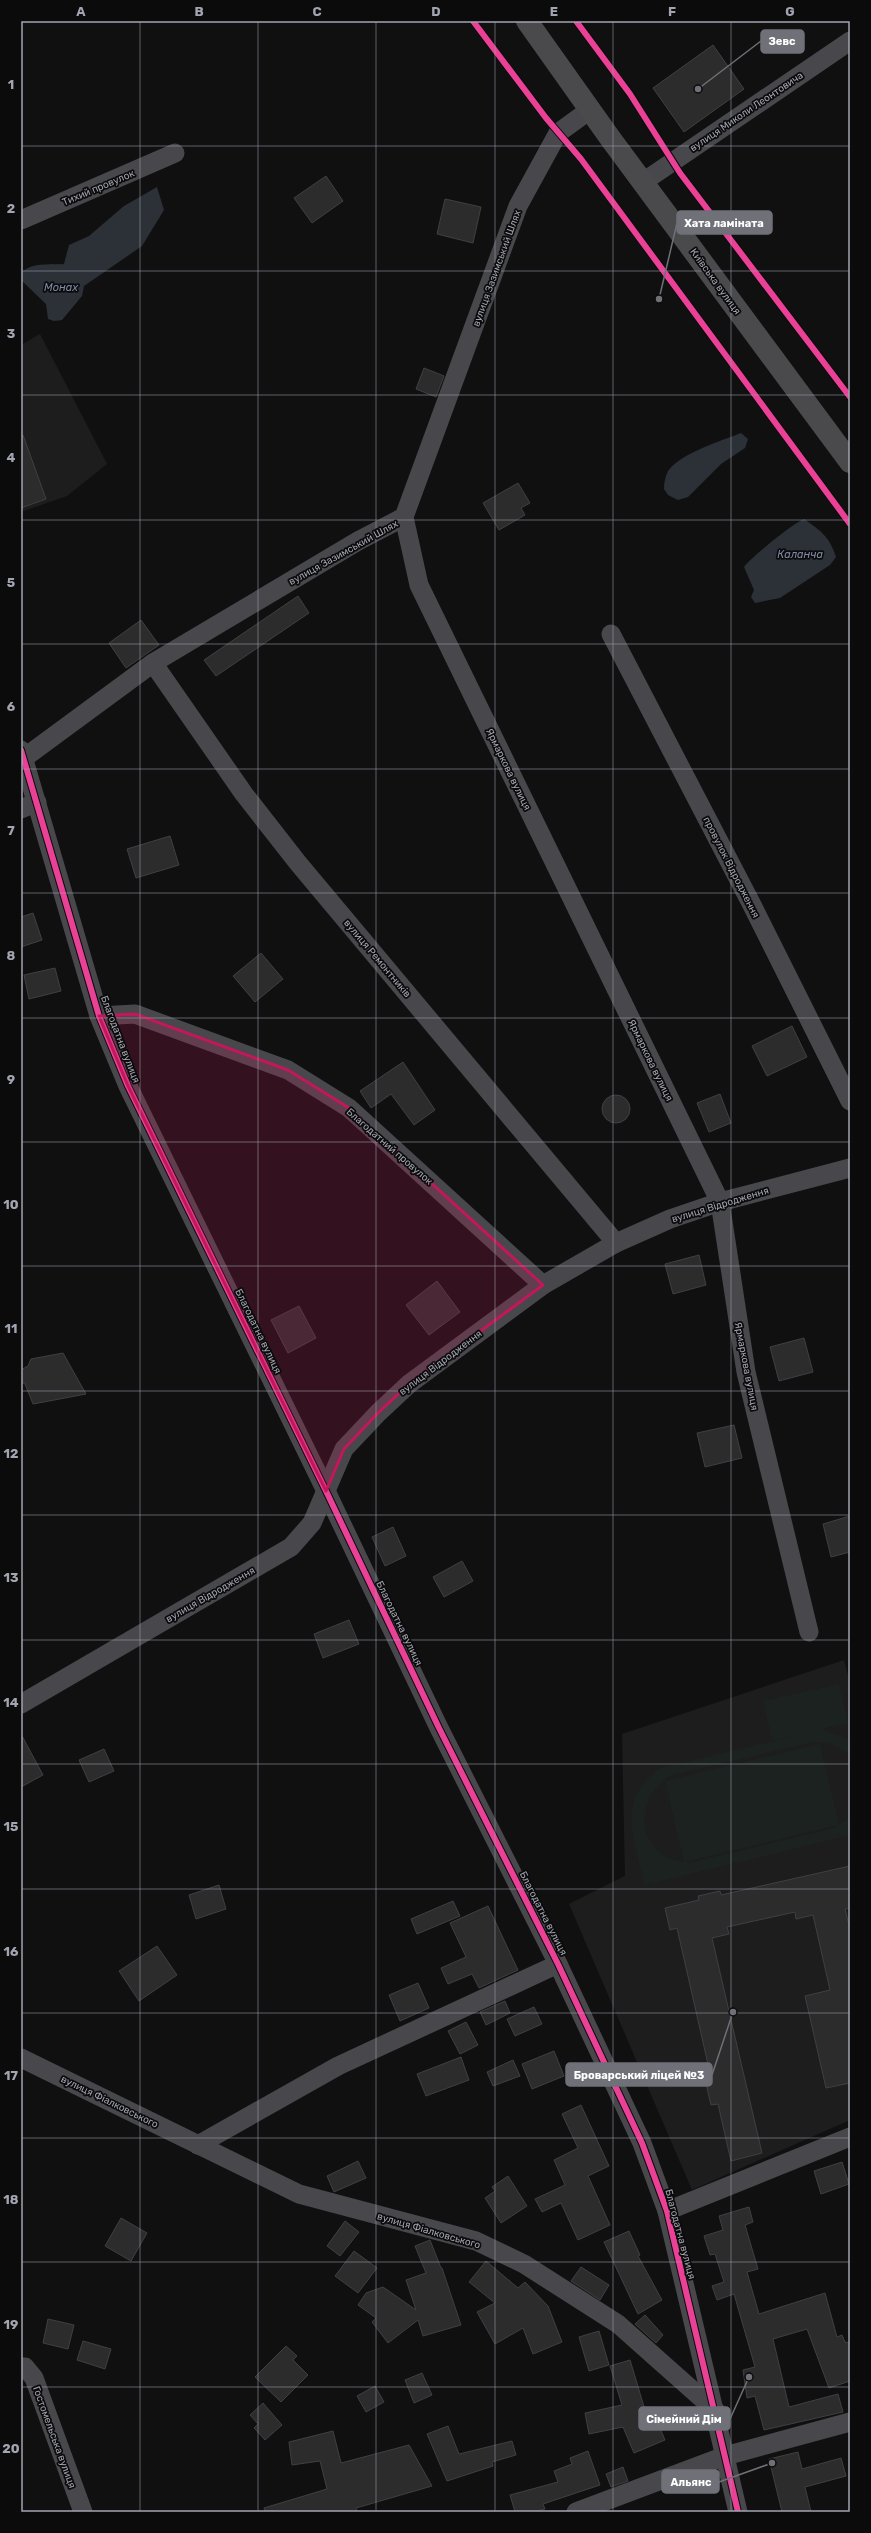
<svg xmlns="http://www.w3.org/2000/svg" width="871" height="2533" viewBox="0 0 871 2533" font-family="Rubik,sans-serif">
<rect width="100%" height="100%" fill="#101011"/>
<g fill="#1d1d1e">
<path d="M40 334 107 464 67 496 21 512V345Z"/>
<path d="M844 1660 850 1683V2120L692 2190 569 1904 625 1876 622 1734Z"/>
</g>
<path fill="#1c221f" d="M839 1684 848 1723 822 1729 850 1740V1755L832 1744 813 1742 672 1775C632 1797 635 1856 684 1862L665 1781 820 1744 839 1825 685 1862H692L834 1828 850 1817V1835L645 1885C634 1840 615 1800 660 1768L820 1730 772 1741 763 1701Z"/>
<g fill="#2c3037">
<path d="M157 187 164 210 142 246 84 286 82 296 62 320 54 321 48 319 46 304 22 281 21 273C31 262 50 265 64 264L69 245 89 236 124 206Z"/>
<path d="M741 433 748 439 745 448 721 464 688 497 678 500 668 495 664 489C664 483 665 477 668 471 681 453 721 441 741 433Z"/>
<path d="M804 519C820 530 830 537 836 557L830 565 780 598 755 603 751 597 754 590 744 567C750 558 795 522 804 519Z"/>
</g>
<g fill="#2c2c2d" stroke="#404043">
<path d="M713 45 744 89 684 132 653 88Z"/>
<path d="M326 176 343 201 312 223 294 198Z"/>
<path d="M445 199 481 207 473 243 437 234Z"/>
<path d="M424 368 444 376 436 397 416 389Z"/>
<path d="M21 435H23L46 499 21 508Z"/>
<path d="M518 483 530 503 521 508 525 515 499 530 483 503Z"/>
<path d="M298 596 309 613 216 676 204 660Z"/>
<path d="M141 620 159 645 126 668 109 643Z"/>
<path d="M170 836 179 865 136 878 127 849Z"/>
<path d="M33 913 42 940 21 947V917Z"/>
<path d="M261 953 283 979 255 1002 233 976Z"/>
<path d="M55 968 61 991 29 999 24 975Z"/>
<path d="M792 1026 807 1057 767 1076 752 1046Z"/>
<path d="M403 1062 435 1110 414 1125 391 1094 371 1108 360 1091Z"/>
<path d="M720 1094 731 1123 709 1132 697 1103Z"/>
<circle cx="616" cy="1109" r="14"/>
<path d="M699 1255 706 1285 673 1294 665 1264Z"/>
<path d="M437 1281 460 1312 429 1335 406 1305Z"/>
<path d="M299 1306 316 1338 288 1353 271 1320Z"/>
<path d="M804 1338 813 1372 779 1381 770 1347Z"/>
<path d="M63 1353 86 1394 33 1404 25 1384 21 1382V1370L28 1366 31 1359Z"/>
<path d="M734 1425 742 1458 705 1467 697 1433Z"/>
<path d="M850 1516V1552L831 1557 823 1524Z"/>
<path d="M393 1527 406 1556 385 1566 372 1537Z"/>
<path d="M462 1561 473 1581 444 1597 433 1577Z"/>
<path d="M349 1620 359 1644 323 1658 314 1634Z"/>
<path d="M21 1734 43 1775 21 1787Z"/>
<path d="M104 1749 114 1771 89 1782 79 1760Z"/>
<path d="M850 1866V1908L845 1909 850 1929V2083L826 2088 805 1996 830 1990 813 1915 796 1919 795 1912 727 1927 729 1934 712 1938 762 2153 731 2161 718 2104 711 2105 704 2075 710 2073 677 1928 670 1930 665 1908 699 1900 698 1896 720 1891 721 1895Z"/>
<path d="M219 1885 226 1909 196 1919 189 1895Z"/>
<path d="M453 1901 460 1916 417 1934 411 1919Z"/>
<path d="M488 1906 518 1970 479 1988 472 1974 448 1984 441 1968 466 1957 450 1923Z"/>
<path d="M157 1946 177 1975 139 2001 119 1971Z"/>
<path d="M418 1983 429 2008 400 2021 389 1995Z"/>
<path d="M505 2001 510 2013 486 2025 480 2012Z"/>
<path d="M534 2007 542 2024 515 2036 507 2019Z"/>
<path d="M466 2022 478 2045 460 2054 448 2031Z"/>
<path d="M554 2051 564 2076 532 2089 522 2064Z"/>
<path d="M461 2057 469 2080 426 2096 417 2074Z"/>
<path d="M513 2060 520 2076 493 2086 487 2072Z"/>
<path d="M581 2105 609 2166 588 2176 610 2225 578 2240 561 2203 542 2212 535 2199 565 2185 554 2160 578 2148 562 2114Z"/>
<path d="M358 2161 366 2178 334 2192 327 2176Z"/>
<path d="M842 2162 849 2184 821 2194 814 2171Z"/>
<path d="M508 2176 527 2206 501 2223 485 2198 495 2191 492 2187Z"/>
<path d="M749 2207 753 2222 745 2225 758 2269 747 2272 759 2314 825 2293 837 2337 842 2335 845 2342 850 2343V2381L829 2388 807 2329 773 2339 789 2407 838 2394 843 2412 764 2430 755 2396 747 2398 743 2370 755 2367 734 2294 717 2300 712 2286 724 2282 715 2254 710 2255 704 2236 723 2230 719 2216Z"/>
<path d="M121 2218 147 2233 131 2261 105 2246Z"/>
<path d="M345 2221 359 2232 340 2256 327 2246Z"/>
<path d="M629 2231 640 2255 638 2256 662 2300 638 2314 604 2242Z"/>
<path d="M430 2240 441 2268H442L461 2325 423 2336 418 2320 388 2343 372 2322 376 2318 358 2305 366 2293 383 2287 416 2310 406 2280 426 2273 415 2246Z"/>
<path d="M354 2251 377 2268 358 2293 335 2276Z"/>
<path d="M486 2261 518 2288 525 2282 548 2306 562 2342 533 2354 523 2328 495 2344 477 2312 495 2303 469 2282Z"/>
<path d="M581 2267 609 2285 600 2300 571 2281Z"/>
<path d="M645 2315 663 2335 656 2343 635 2324Z"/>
<path d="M48 2319 74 2325 68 2349 43 2343Z"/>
<path d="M599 2331 609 2365 589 2371 579 2337Z"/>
<path d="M83 2341 111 2349 105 2369 77 2360Z"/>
<path d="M286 2346 297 2356 293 2360 308 2375 281 2402 255 2377Z"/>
<path d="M630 2360 645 2410 651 2407 665 2440 634 2453 623 2427 589 2434 585 2413 622 2405 610 2366Z"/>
<path d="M422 2373 432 2395 414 2403 405 2380Z"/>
<path d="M375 2386 384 2402 366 2412 357 2396Z"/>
<path d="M263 2403 282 2425 265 2440 254 2428 258 2424 250 2415Z"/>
<path d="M448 2426 459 2454 512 2441 516 2455 492 2462 493 2466 447 2481 427 2434Z"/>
<path d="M333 2431 341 2463 409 2445 432 2486 356 2508 357 2512H265L264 2508 327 2489 320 2461 292 2465 289 2442Z"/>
<path d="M588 2451 600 2485 543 2504 545 2509 534 2512H515L510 2495 558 2482 554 2471 572 2464 570 2458Z"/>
<path d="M798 2452 802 2469 841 2458 846 2476 805 2487 811 2512H782L769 2459Z"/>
<path d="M623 2467 628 2481 611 2487 606 2474Z"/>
</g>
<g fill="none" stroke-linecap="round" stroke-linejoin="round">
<g stroke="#48484c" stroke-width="19">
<path d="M643 182 850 41"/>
<path d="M21 220 175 153"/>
<path d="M404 517 419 585 720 1202 746 1372 809 1632"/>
<path d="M611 634 752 905 850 1101"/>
<path d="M153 663 244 794 298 863 616 1243"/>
<path d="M21 750 99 1016 128 1086 326 1491 439 1728 558 1964 642 2143 667 2211 738 2512"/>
<path d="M24 758 153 663 358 541 404 517 518 206 558 133 591 109"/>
<path d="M21 809 37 802"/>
<path d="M99 1016 135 1014 288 1070 349 1108 543 1285"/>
<path d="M21 1704 291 1547 312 1523 344 1449 378 1413 409 1384 543 1285 616 1243 670 1219 720 1202 850 1168"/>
<path d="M21 2058 299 2194 476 2241 524 2264 618 2324 716 2411"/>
<path d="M198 2145 338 2066 558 1964"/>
<path d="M667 2211 850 2137"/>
<path d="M21 2367H25L34 2378 83 2512"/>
<path d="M576 2512 725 2456 850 2422"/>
</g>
<path stroke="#4a4a4d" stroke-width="22" d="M527 21 610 138 850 462"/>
<defs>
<g id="cycleway">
<path d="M473 21 546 118 581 159 850 524"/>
<path d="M576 21 630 94 680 173 850 397"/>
<path d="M21 750 99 1016 128 1086 326 1491 439 1728 558 1964 642 2143 667 2211 738 2512"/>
</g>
</defs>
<use href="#cycleway" stroke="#0b0b0c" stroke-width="8"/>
<use href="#cycleway" stroke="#ea4096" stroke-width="6"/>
</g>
<path fill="#c2185b" fill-opacity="0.2" stroke="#c2185b" stroke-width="3" stroke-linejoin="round" d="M135 1014 288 1070 349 1108 543 1285 409 1384 378 1413 344 1449 326 1491 128 1086 99 1016Z"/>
<path fill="none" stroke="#a2a4b0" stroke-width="1" stroke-opacity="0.55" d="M140 21V2512M258 21V2512M376 21V2512M495 21V2512M613 21V2512M731 21V2512M21 146H850M21 271H850M21 395H850M21 520H850M21 644H850M21 769H850M21 893H850M21 1018H850M21 1142H850M21 1266H850M21 1391H850M21 1515H850M21 1640H850M21 1764H850M21 1889H850M21 2013H850M21 2138H850M21 2262H850M21 2387H850"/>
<g text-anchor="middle" stroke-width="3.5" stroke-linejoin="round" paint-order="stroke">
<g font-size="10" fill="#a2a4b0" stroke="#0b0b0c">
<text transform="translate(746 111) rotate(-34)" y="4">вулиця Миколи Леонтовича</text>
<text transform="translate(98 187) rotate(-23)" y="4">Тихий провулок</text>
<text transform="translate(496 268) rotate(-70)" y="4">вулиця Зазимський Шлях</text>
<text transform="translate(716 281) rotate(54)" y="4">Київська вулиця</text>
<text transform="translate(343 552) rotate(-29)" y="4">вулиця Зазимський Шлях</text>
<text transform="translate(509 769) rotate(64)" y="4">Ярмаркова вулиця</text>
<text transform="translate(732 867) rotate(63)" y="4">провулок Відродження</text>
<text transform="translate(378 958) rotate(50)" y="4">вулиця Ремонтників</text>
<text transform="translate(121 1039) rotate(69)" y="4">Благодатна вулиця</text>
<text transform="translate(651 1060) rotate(64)" y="4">Ярмаркова вулиця</text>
<text transform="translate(390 1146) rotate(41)" y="4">Благодатний провулок</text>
<text transform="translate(720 1204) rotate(-17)" y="4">вулиця Відродження</text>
<text transform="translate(259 1331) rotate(64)" y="4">Благодатна вулиця</text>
<text transform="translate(440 1362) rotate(-37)" y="4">вулиця Відродження</text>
<text transform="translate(747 1366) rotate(79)" y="4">Ярмаркова вулиця</text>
<text transform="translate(210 1594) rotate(-30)" y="4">вулиця Відродження</text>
<text transform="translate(400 1623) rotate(64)" y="4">Благодатна вулиця</text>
<text transform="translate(544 1913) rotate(63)" y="4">Благодатна вулиця</text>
<text transform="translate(110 2101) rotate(26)" y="4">вулиця Фіалковського</text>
<text transform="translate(429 2230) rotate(16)" y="4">вулиця Фіалковського</text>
<text transform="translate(681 2234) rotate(75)" y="4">Благодатна вулиця</text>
<text transform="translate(55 2437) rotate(70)" y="4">Гостомельська вулиця</text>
</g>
<g font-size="11" font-style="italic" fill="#7d8ba7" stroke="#0b0b0c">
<text x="61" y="291">Монах</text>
<text x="800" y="558">Каланча</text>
</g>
</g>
<path fill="none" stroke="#6f7078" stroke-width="1.5" d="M698 89L761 41M659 299L677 223M733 2012L712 2075M749 2377L730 2419M772 2463L719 2482"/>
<g fill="#6f7078" stroke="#0b0b0c" stroke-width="1.5">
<circle cx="698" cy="89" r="4"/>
<circle cx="659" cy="299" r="4"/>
<circle cx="733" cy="2012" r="4"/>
<circle cx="749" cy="2377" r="4"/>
<circle cx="772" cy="2463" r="4"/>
</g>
<g fill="#6f7078" stroke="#6f7078" stroke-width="1.5">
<rect x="761" y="30" width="43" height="23" rx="4"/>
<rect x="677" y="211" width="95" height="23" rx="4"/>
<rect x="566" y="2063" width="146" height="23" rx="4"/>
<rect x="639" y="2407" width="91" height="23" rx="4"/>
<rect x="662" y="2470" width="57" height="23" rx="4"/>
</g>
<g font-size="11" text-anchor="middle" font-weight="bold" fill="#fff">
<text x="782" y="45">Зевс</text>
<text x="724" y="227">Хата ламіната</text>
<text x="639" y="2079">Броварський ліцей №3</text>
<text x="684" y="2423">Сімейний Дім</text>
<text x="691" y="2486">Альянс</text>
</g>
<rect width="871" height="2533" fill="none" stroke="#0b0b0c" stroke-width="44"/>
<rect x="22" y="22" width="827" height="2489" fill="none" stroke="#a2a4b0" stroke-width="1.5"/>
<g font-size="13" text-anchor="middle" font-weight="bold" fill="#a2a4b0">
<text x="81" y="16">A</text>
<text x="199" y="16">B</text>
<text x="317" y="16">C</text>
<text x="436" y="16">D</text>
<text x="554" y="16">E</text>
<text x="672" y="16">F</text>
<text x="790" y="16">G</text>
<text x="11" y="89">1</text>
<text x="11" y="213">2</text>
<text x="11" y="338">3</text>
<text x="11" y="462">4</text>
<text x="11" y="587">5</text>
<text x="11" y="711">6</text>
<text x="11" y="835">7</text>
<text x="11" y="960">8</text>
<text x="11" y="1084">9</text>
<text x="11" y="1209">10</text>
<text x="11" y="1333">11</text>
<text x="11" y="1458">12</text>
<text x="11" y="1582">13</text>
<text x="11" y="1707">14</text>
<text x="11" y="1831">15</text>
<text x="11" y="1956">16</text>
<text x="11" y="2080">17</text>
<text x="11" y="2204">18</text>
<text x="11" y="2329">19</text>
<text x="11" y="2453">20</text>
</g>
</svg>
